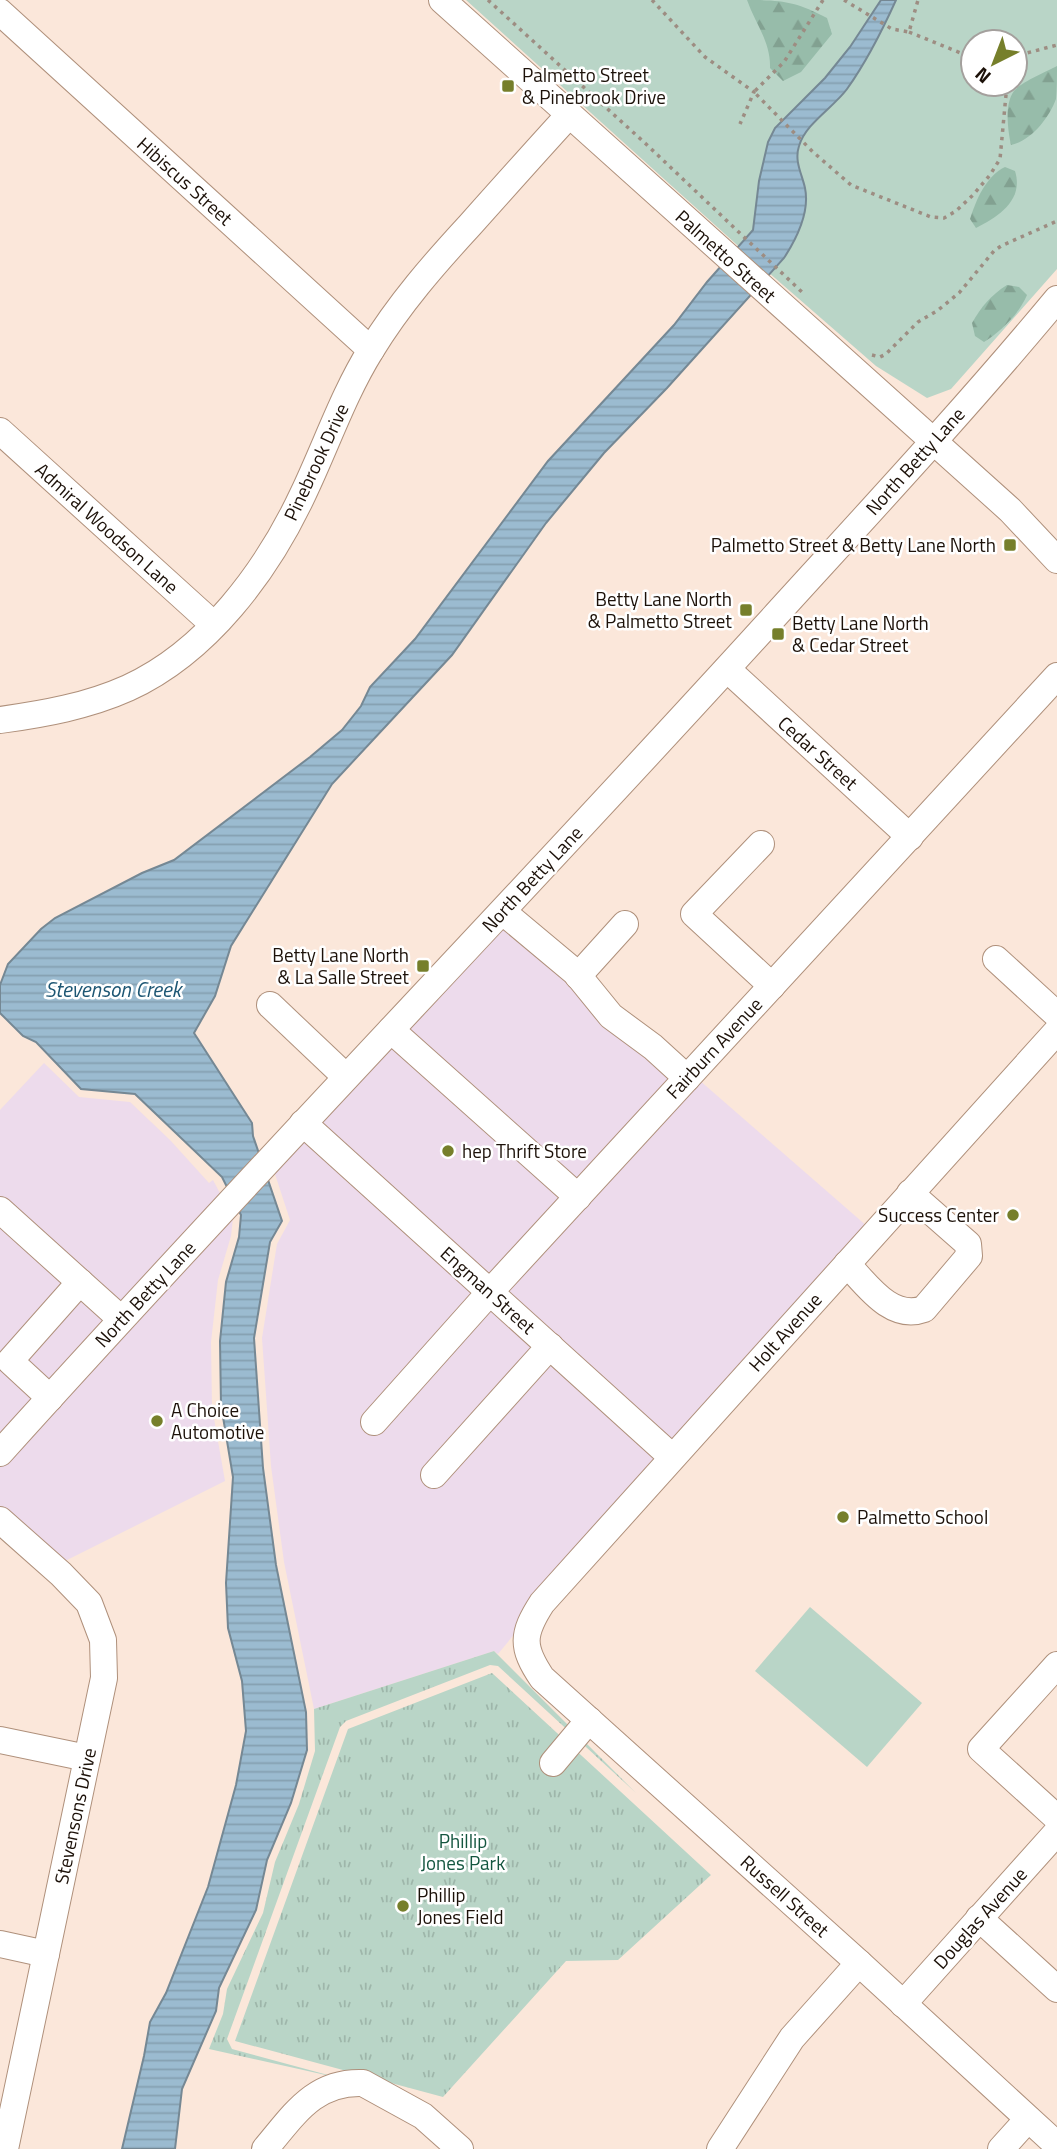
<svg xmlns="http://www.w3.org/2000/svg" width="1057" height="2149" viewBox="0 0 1057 2149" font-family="'Titillium Web',sans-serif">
<defs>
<pattern id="forest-firs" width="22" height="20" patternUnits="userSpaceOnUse" patternTransform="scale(1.75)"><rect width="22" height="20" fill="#97bcaa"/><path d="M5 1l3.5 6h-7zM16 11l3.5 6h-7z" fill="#82a191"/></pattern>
<pattern id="park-tufts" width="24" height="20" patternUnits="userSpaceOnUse" patternTransform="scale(1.75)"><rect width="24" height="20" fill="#b9d5c7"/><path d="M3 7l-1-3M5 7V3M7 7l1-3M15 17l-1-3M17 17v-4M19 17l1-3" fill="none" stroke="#9eb6aa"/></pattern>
<pattern id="water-rules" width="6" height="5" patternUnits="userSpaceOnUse" patternTransform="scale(1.75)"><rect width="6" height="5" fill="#9bbbd0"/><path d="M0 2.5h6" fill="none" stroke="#85a0b1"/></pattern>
</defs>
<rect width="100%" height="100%" fill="#fbe7da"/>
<g fill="#eddbec">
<path d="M502 925 568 979 673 1079 490 1278 317 1122Z"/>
<path d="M44 1063 79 1097 130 1102 170 1140 209 1183 213 1180 222 1197 122 1306 0 1196V1110Z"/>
<path d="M698 1079 868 1227 673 1443 504 1291Z"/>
<path d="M303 1137 477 1294 361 1424 374 1436 490 1306 659 1458 498 1654 494 1651 314 1709 284 1562 271 1466 262 1338 277 1244 290 1220 273 1168Z"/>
<path d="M233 1218 231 1236 218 1280 211 1342 212 1407 225 1481 63 1562 0 1507V1467L128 1325Z"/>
<path d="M0 1224 108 1321 0 1440Z"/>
</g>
<g fill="#b9d5c7" fill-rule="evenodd">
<path d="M466 0H1057V269L951 389 927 398 876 366 736 244ZM973 42H1015V84H973Z"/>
<path d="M810 1607 922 1703 867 1767 755 1671Z"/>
</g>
<g fill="url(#forest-firs)">
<path d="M747 0C782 0 795 1 827 18L832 34 801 72 783 81 770 68C771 42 755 23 747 0Z"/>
<path d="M1057 66C1057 75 1057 90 1056 99 1049 118 1031 141 1011 145 1008 131 1004 104 1014 91 1020 83 1047 71 1057 66Z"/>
<path d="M1005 167 1015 171C1024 200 999 216 976 228L970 219C976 200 986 176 1005 167Z"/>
<path d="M1007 285 1019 287 1027 295C1019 314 1001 331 984 342L975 336 972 323C981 307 991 295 1007 285Z"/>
</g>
<g fill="url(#park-tufts)">
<path d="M494 1651 636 1793 498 1666 490 1665 346 1721 340 1727 227 2039 232 2049 339 2078 209 2049 223 2014 227 1989 263 1913 275 1862 299 1804 315 1751 314 1709Z"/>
<path d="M492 1673 711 1875 618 1960 566 1961 443 2097 235 2041 348 1729Z"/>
</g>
<path fill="url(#water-rules)" stroke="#758894" stroke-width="2" d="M881 0H896C882 31 867 61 847 89 833 108 806 123 799 146 794 161 802 174 805 188 810 212 797 238 784 258L667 388 604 453 546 523 452 655 332 784 231 946 215 996 194 1033 252 1123 253 1136 282 1221 270 1242 254 1338 263 1468 276 1565 306 1712 307 1750 291 1803 267 1860 256 1910 219 1988 216 2011 182 2089 175 2149H122L144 2056 150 2022 166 1993 208 1887 236 1785 246 1731 242 1681 228 1628 226 1583 233 1477 221 1405 220 1341 226 1282 239 1237 241 1215 222 1177 135 1094 81 1089 36 1042 23 1036 0 1013V985L8 964 41 929 55 918 142 873 174 860 310 757 342 730 361 706 370 687 415 639 548 461 674 325 707 282 753 230 759 181 768 142 775 128 825 78 850 47Z"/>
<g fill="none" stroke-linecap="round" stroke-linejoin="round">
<defs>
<g id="minor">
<path d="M442 0 1010 510 1057 560"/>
<path d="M0 12 371 350"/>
<path d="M0 431 214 625"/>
<path d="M727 669 910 837"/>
<path d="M0 720C44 714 88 706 128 688 207 652 267 571 303 494 326 446 343 395 371 350 399 304 434 264 470 225 503 188 536 151 569 115"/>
<path d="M761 844 694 914 772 986"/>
<path d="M503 912 576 973 611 1016 653 1047 687 1078"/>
<path d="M996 959 1057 1015"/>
<path d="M578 976 625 924"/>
<path d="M270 1005 346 1077"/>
<path d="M391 1030 578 1197"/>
<path d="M1057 1031 542 1603C522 1634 521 1647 542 1678L859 1963 1057 2145"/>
<path d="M303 1123 672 1457"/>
<path d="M0 1210 121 1319"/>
<path d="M847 1264C867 1285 891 1321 924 1309L969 1256 968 1244 910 1193"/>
<path d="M50 1398 10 1361 80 1282"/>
<path d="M374 1422 490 1292 1057 676"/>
<path d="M0 1453C251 1174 512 905 764 628 863 519 963 412 1057 299"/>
<path d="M434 1475 550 1346"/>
<path d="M0 1520 61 1574 89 1603 103 1640 104 1678 5 2149"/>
<path d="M1057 1665 981 1749 1057 1818"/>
<path d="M0 1740 87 1758"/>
<path d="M553 1763 589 1720"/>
<path d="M979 1918 1057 1989"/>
<path d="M0 1944 46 1954"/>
<path d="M903 2004 1057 1832"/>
<path d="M265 2149C294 2115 314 2081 363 2083L423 2116 460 2149"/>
<path d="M720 2149 792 2038 859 1963"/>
<path d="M1001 2149 1028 2119"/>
</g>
</defs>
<use href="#minor" stroke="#af907b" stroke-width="28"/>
<g stroke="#9d8d82" stroke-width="3.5" stroke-dasharray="3.5 5" stroke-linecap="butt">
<path d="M488 0 646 144 804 294"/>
<path d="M652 0 705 57 754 92 740 124"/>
<path d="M823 0 784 62 754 92 813 152 851 185 931 217 944 218 956 211 973 195 990 175 1000 159 1007 84"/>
<path d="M844 0 892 29 909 32 918 0"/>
<path d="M909 32 973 58"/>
<path d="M1015 64 1027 53 1057 45"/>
<path d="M872 355 880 357 886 354 918 322 937 311 959 293 994 251 1001 246 1057 221"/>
</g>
<use href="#minor" stroke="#fff" stroke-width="26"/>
</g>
<g fill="#767f2b" stroke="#fff" stroke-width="2.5">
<rect x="501" y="79" width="14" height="14" rx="3.5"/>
<rect x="1003" y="538" width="14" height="14" rx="3.5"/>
<rect x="739" y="603" width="14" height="14" rx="3.5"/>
<rect x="771" y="627" width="14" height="14" rx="3.5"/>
<rect x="416" y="959" width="14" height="14" rx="3.5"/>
<circle cx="448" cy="1151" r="7"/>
<circle cx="1013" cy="1215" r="7"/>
<circle cx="157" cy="1421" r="7"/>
<circle cx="843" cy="1517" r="7"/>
<circle cx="403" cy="1906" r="7"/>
</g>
<g text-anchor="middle" stroke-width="5" stroke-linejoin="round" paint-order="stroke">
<g font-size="19" fill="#1c1109" stroke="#fff" text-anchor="start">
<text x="522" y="82">Palmetto Street<tspan x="522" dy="22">&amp; Pinebrook Drive</tspan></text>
<text x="996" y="552" text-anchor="end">Palmetto Street &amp; Betty Lane North</text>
<text x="732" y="606" text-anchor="end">Betty Lane North<tspan x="732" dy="22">&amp; Palmetto Street</tspan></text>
<text x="792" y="630">Betty Lane North<tspan x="792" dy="22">&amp; Cedar Street</tspan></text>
<text x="409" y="962" text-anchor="end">Betty Lane North<tspan x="409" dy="22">&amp; La Salle Street</tspan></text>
<text x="462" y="1158">hep Thrift Store</text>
<text x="999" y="1222" text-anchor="end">Success Center</text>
<text x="171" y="1417">A Choice<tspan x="171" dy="22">Automotive</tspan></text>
<text x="857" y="1524">Palmetto School</text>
<text x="417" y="1902">Phillip<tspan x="417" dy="22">Jones Field</tspan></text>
</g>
<g font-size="19" fill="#1c1109" stroke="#fff">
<text transform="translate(185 181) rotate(42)" y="7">Hibiscus Street</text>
<text transform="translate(726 256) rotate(42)" y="7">Palmetto Street</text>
<text transform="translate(915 461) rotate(-48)" y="7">North Betty Lane</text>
<text transform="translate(316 462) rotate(-65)" y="7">Pinebrook Drive</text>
<text transform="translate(107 528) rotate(42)" y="7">Admiral Woodson Lane</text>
<text transform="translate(818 753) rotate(42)" y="7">Cedar Street</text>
<text transform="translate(532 879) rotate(-47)" y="7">North Betty Lane</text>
<text transform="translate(714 1048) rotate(-47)" y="7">Fairburn Avenue</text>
<text transform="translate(488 1290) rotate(42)" y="7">Engman Street</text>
<text transform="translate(145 1294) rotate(-47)" y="7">North Betty Lane</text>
<text transform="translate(785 1332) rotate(-48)" y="7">Holt Avenue</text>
<text transform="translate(75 1816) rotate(-78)" y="7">Stevensons Drive</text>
<text transform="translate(785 1896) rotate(42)" y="7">Russell Street</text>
<text transform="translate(980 1918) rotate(-48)" y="7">Douglas Avenue</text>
</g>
<g font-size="19" fill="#14563f" stroke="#fff">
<text x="463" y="1848">Phillip<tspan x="463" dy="22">Jones Park</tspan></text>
</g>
<g font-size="21" font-style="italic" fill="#1d5673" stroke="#fff">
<text x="113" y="997">Stevenson Creek</text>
</g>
</g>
<g transform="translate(994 63) rotate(222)"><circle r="33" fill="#ffffff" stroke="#a4a09d" stroke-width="2"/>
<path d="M0-5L12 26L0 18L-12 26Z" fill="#767f2b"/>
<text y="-10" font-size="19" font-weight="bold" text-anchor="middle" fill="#1c1109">N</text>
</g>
</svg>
